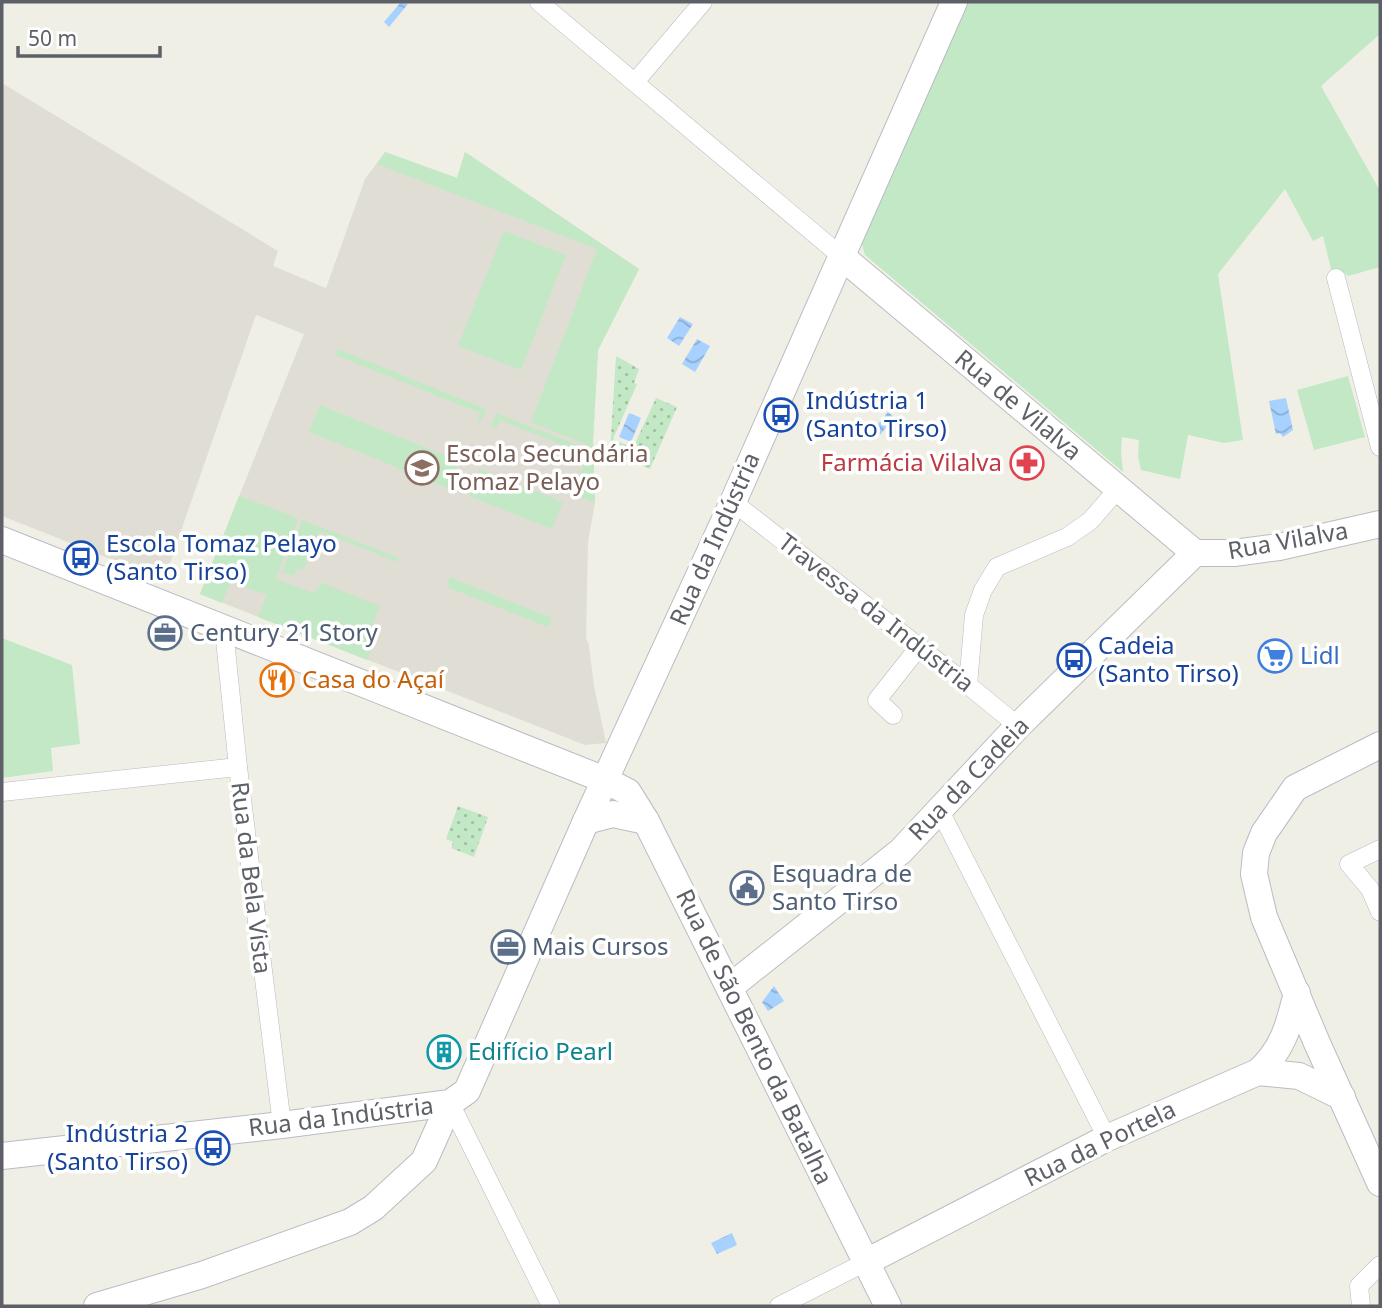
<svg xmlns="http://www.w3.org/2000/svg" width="1382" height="1308" viewBox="0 0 1382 1308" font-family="'Noto Sans',sans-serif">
<defs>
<pattern id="garden-dots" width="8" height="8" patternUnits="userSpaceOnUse" patternTransform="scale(1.75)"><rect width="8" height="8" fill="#c2e8c5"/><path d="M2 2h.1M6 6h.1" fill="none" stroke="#a1bfa4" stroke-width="1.8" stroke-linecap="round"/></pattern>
<pattern id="water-waves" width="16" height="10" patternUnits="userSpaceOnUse" patternTransform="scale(1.75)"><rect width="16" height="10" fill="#a7d1ff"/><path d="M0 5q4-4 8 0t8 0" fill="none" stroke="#8badd2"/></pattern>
</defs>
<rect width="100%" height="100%" fill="#f0efe6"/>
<path fill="#e0ded4" d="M2 83 278 251 273 266 326 288 365 179 385 152 457 178 465 152 639 269 598 350 593 441 595 503 588 542 586 638 589 645 594 686 606 743 585 745 200 594 304 334 256 315 164 580 2 516Z"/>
<g fill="#c2e8c5">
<path d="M969 2H1380V34L1321 86 1380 191V267L1348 276 1340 270 1331 269 1323 236 1313 241 1285 189 1218 274 1243 440 1224 443 1188 435 1180 479 1141 470 1138 456 1139 440 1122 437 1121 453 1123 472 865 255 861 241Z"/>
<path d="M385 152 457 178 465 152 639 269 598 350 593 441 595 503 573 495 590 446 531 422 597 249 377 164Z"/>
<path d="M504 231 566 255 521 370 458 346Z"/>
<path d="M338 349 486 409 480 423 477 422 480 413 335 355Z"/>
<path d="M1348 376 1365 437 1314 450 1297 390Z"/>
<path d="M320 405 459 461 448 488 309 432Z"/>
<path d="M496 413 585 448 582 453 500 420 496 429 491 427Z"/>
<path d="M480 469 563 502 552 529 469 496Z"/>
<path d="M239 496 298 518 276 579 314 593 322 583 380 606 367 640 374 643 367 660 258 617 267 595 230 582 222 603 200 594Z"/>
<path d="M302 520 399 558 397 562 319 531 304 570 297 568 294 576 282 572Z"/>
<path d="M450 577 552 618 548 627 447 587Z"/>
<path d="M2 638 72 665 80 744 51 748 53 771 2 778Z"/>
</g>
<g fill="url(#garden-dots)">
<path d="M616 356 639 369 634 383 637 384 613 439 633 448 656 398 677 407 650 469 610 452Z"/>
<path d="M458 806 488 817 474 857 451 848 453 842 446 839Z"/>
</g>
<g fill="url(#water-waves)">
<path d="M401 2 408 4 389 27 384 22Z"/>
<path d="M680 317 693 324 679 346 667 338Z"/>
<path d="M697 339 710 346 695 372 682 364Z"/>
<path d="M1286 398 1293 430 1283 437 1280 433 1276 434 1269 401Z"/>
<path d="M888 412 894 417 880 435 874 429Z"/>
<path d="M629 413 641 418 631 442 619 437Z"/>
<path d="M774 986 784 1001 768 1011 762 1002Z"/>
<path d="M732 1233 737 1245 717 1254 711 1243Z"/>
</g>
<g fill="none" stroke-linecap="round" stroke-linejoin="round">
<defs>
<g id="street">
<path d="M539 2 841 256"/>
<path d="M635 82 703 2"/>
<path d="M1336 278 1380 447"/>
<path d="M733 502 968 685 1018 726"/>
<path d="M224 630 238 767 282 1125"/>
<path d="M968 685 974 615 983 590 997 567 1067 537 1090 521 1118 489"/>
<path d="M893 715 877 700 919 647"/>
<path d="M2 792 238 767"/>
<path d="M939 809 1107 1138"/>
<path d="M1380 849 1349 864 1370 889 1380 912"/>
<path d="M450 1103 551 1306"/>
<path d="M779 1306 866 1262"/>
<path d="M1361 1306 1359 1286 1380 1265"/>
</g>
<g id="secondary">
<path d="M841 256 1195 553"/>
<path d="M2 540 605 780 628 792 646 821 888 1306"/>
<path d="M1195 553H1234L1279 547 1380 524"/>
<path d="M1380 745 1295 788 1264 833 1256 853 1254 874 1264 917 1317 1043 1380 1183"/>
<path d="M586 821 613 814 646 821"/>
<path d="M730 987 901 851 1018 726 1195 553"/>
<path d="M1258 1072C1283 1050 1289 1025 1297 993"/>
<path d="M2 1156 282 1125 450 1103 467 1091 586 821 733 502 954 2"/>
<path d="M866 1262 1107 1138 1258 1072 1299 1076 1342 1097"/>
<path d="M97 1306 202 1275 350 1222 373 1208 424 1161 450 1103"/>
</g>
</defs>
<use href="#street" stroke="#b8bbc0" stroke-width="19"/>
<use href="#secondary" stroke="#b9bcc2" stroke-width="28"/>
<use href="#street" stroke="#fff" stroke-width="18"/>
<use href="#secondary" stroke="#fff" stroke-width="26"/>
</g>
<defs>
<symbol id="bus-ring" viewBox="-11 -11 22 22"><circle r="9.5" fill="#fff" stroke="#1a4fb4" stroke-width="1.5"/><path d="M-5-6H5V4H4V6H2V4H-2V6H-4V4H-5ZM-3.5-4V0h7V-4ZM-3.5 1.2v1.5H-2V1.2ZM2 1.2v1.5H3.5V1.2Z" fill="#1a4fb4"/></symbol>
<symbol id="pharmacy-ring" viewBox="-11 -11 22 22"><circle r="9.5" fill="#fff" stroke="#e0444e" stroke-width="1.5"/><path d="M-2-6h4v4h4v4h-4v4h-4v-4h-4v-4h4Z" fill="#e0444e"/></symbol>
<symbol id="school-ring" viewBox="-11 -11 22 22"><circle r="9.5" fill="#fff" stroke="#8d6e63" stroke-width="1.5"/><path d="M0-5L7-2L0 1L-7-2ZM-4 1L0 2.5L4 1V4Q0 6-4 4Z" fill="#8d6e63"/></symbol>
<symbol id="office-ring" viewBox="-11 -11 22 22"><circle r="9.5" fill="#fff" stroke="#5c6f8a" stroke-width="1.5"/><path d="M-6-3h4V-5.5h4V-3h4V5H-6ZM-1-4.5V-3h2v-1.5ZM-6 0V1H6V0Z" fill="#5c6f8a"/></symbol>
<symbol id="supermarket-ring" viewBox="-11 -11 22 22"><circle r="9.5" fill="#fff" stroke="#3f7fe0" stroke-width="1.5"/><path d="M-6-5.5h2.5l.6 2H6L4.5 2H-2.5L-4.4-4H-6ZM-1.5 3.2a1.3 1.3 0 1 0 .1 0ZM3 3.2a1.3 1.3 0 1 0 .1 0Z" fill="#3f7fe0"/></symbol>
<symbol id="restaurant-ring" viewBox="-11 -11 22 22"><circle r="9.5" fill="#fff" stroke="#e8710a" stroke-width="1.5"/><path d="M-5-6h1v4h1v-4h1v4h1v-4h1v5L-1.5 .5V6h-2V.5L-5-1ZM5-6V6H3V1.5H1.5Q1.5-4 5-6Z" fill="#e8710a"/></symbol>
<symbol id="civic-ring" viewBox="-11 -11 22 22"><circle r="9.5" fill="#fff" stroke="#5c6f8a" stroke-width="1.5"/><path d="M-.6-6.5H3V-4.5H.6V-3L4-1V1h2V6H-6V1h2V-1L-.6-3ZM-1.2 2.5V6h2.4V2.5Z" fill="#5c6f8a"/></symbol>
<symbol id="building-ring" viewBox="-11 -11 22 22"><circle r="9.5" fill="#fff" stroke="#0f9aa8" stroke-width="1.5"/><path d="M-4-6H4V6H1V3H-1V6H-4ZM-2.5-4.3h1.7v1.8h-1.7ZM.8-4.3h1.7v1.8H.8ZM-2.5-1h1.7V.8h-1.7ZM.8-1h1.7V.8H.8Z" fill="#0f9aa8"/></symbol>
</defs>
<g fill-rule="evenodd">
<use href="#bus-ring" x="762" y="396" width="38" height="38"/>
<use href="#pharmacy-ring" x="1008" y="444" width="38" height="38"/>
<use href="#school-ring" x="403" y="449" width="38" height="38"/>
<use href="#bus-ring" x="62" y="539" width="38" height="38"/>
<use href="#office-ring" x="146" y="614" width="38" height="38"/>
<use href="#supermarket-ring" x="1256" y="637" width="38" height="38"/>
<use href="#bus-ring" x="1055" y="641" width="38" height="38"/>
<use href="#restaurant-ring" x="258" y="661" width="38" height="38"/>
<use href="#civic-ring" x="728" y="869" width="38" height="38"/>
<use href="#office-ring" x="489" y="928" width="38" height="38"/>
<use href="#building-ring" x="425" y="1033" width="38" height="38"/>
<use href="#bus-ring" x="194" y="1129" width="38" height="38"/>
</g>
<g text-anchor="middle" stroke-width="7" stroke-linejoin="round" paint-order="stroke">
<g font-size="24" fill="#164399" stroke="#fff" text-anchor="start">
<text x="806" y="409">Indústria 1<tspan x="806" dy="28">(Santo Tirso)</tspan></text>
<text x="106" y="552">Escola Tomaz Pelayo<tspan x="106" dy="28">(Santo Tirso)</tspan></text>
<text x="1098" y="654">Cadeia<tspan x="1098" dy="28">(Santo Tirso)</tspan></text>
<text x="188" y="1142" text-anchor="end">Indústria 2<tspan x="188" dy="28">(Santo Tirso)</tspan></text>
</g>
<g font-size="24" fill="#5d6167" stroke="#fff">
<text transform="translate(1018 405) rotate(40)" y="8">Rua de Vilalva</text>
<text transform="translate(715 539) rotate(-66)" y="8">Rua da Indústria</text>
<text transform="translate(1288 541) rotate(-10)" y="8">Rua Vilalva</text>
<text transform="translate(876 613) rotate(38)" y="8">Travessa da Indústria</text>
<text transform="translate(969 779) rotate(-46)" y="8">Rua da Cadeia</text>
<text transform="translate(251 878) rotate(83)" y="8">Rua da Bela Vista</text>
<text transform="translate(754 1037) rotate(64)" y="8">Rua de São Bento da Batalha</text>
<text transform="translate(341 1117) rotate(-7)" y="8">Rua da Indústria</text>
<text transform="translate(1100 1144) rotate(-26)" y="8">Rua da Portela</text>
</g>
<g font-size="24" fill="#785e54" stroke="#fff" text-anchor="start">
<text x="446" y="462">Escola Secundária<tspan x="446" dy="28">Tomaz Pelayo</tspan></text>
</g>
<g font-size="24" fill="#be3a42" stroke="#fff" text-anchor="end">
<text x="1002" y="471">Farmácia Vilalva</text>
</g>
<g font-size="24" fill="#4e5e75" stroke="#fff" text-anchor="start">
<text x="190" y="641">Century 21 Story</text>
<text x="772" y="882">Esquadra de<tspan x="772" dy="28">Santo Tirso</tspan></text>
<text x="532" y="955">Mais Cursos</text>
</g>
<g font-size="24" fill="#366cbe" stroke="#fff" text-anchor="start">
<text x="1300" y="664">Lidl</text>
</g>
<g font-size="24" fill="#c56008" stroke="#fff" text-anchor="start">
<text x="302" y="688">Casa do Açaí</text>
</g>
<g font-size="24" fill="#0d838f" stroke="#fff" text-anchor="start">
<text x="468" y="1060">Edifício Pearl</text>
</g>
</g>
<rect width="1382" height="1308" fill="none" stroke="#5d6167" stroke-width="7"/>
<path d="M18 46v10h142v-10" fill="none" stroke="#5d6167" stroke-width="3.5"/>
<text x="28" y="46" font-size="21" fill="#5d6167" stroke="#ffffff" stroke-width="5" paint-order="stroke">50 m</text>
</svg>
